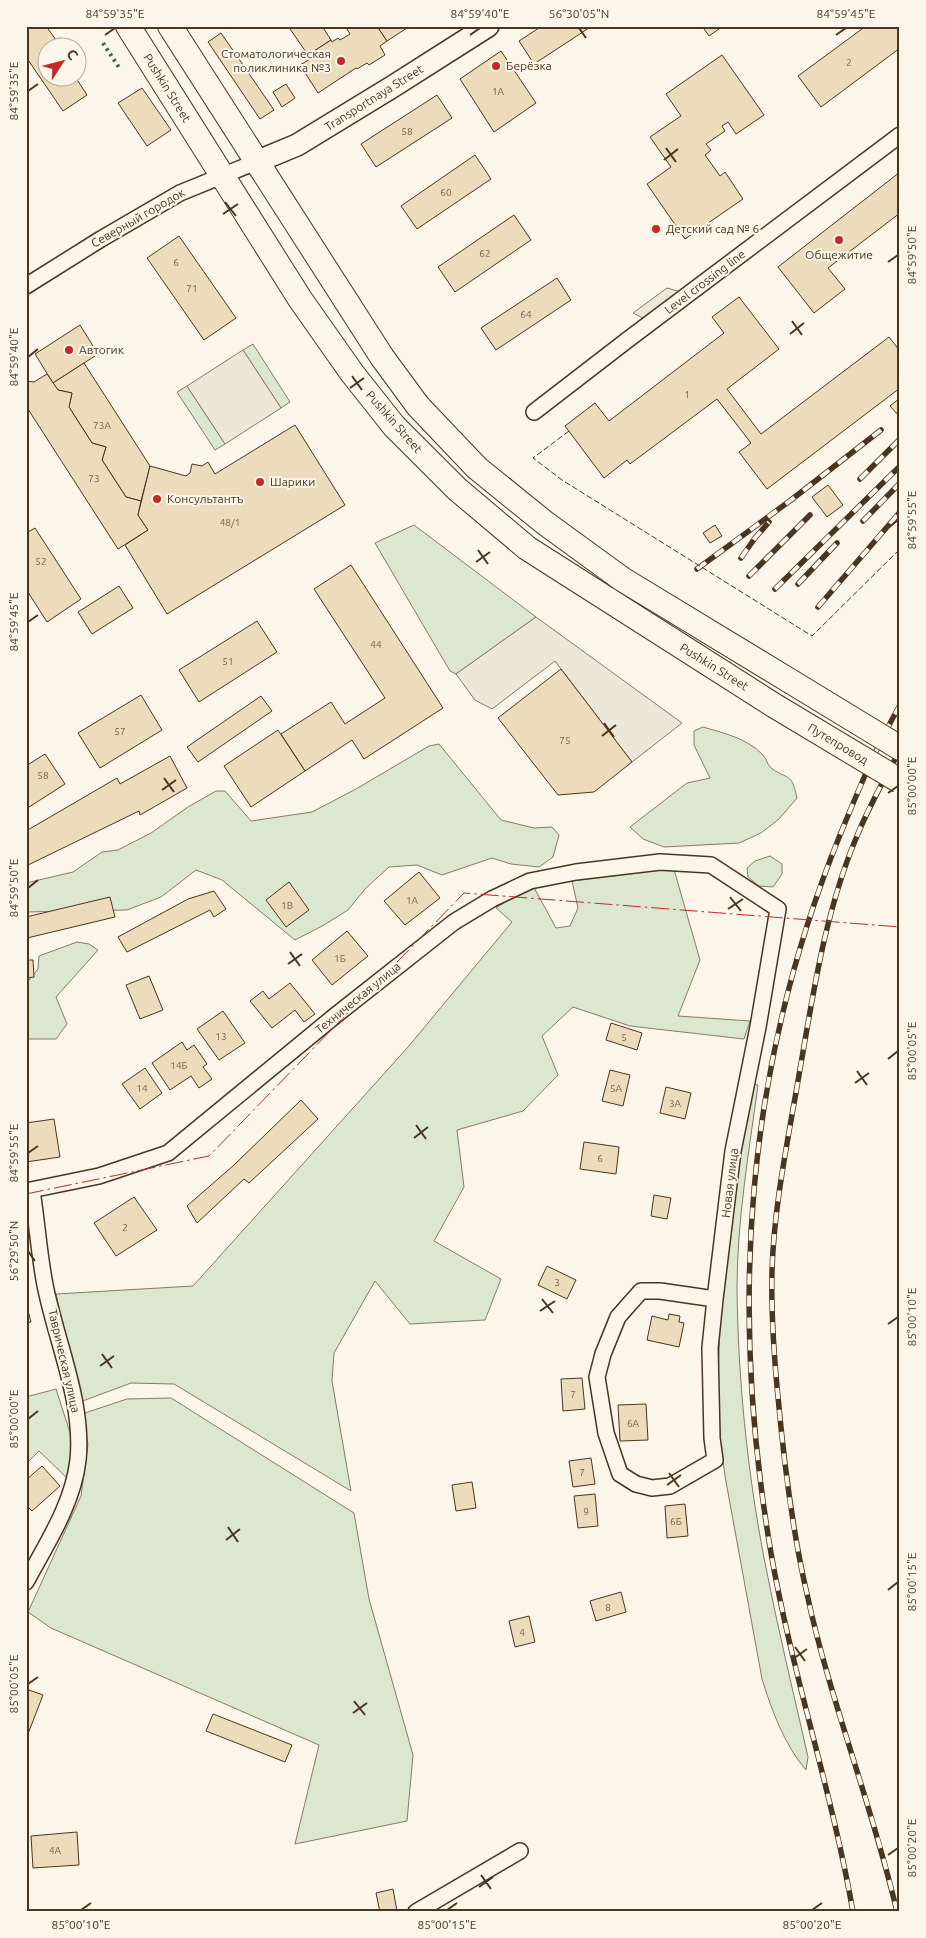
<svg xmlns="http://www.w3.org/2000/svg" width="926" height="1938" viewBox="0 0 926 1938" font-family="Ubuntu,sans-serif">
<rect width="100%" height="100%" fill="#fbf6e9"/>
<g fill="#dce7d0" stroke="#887966">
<path d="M253 344 290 402 281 408 243 350Z"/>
<path d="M187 386 225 444 215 450 177 392Z"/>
<path d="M414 525 536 617 456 674 450 671 375 543Z"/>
<path d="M703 727C723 733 747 738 763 755 766 758 767 764 771 768 789 781 791 771 797 798L779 819 761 833 739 843 664 847 643 839 630 827 687 783 710 778 694 745V731Z"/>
<path d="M439 744 501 820 534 828 552 827 559 835 553 857 539 867 511 864 492 858 442 875 417 865 389 867 366 888 348 910 324 925 295 940 222 880 196 870 161 897 127 910 26 912V883L73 872 102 852 118 850 151 833 188 807 216 791H225L251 821 312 812 356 789 429 746Z"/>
<path d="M770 856 782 864V874L773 887 759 886 748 877 747 868 755 861Z"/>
<path d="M673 866 700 960 678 1016 750 1021 744 1039 630 1026 573 1007 542 1036 558 1075 523 1111 457 1130 464 1187 434 1241 501 1279 485 1320 410 1324 375 1281 334 1353 332 1381 351 1491 174 1384 131 1383 80 1402 56 1294 193 1286 408 1047 512 922 496 908 532 884 556 928 570 926 578 908 572 881Z"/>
<path d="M77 942 89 944 98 950 56 997 67 1024 56 1039H26V984L38 969 39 956Z"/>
<path d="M753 1084 758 1085C749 1152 737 1220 737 1288 738 1378 747 1469 764 1558 777 1625 793 1691 808 1757L806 1770C784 1744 772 1711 762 1679L725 1476 720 1439 718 1379 721 1300 734 1186Z"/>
<path d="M56 1389 73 1442 69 1480 39 1451 26 1464V1397Z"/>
<path d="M171 1398 354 1513 369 1599 413 1755 407 1821 295 1844 319 1745 51 1628 28 1612 81 1496 88 1444 82 1414 127 1399Z"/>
</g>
<g fill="#ede7d9" stroke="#887966">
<path d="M667 288 681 292 645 319 633 313Z"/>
<path d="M243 350 281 408 225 444 187 386Z"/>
<path d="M536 617 682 723 632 762 555 661 492 709 475 700 456 674Z"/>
</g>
<g fill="#ecdcbc" stroke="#4a3520">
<path d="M26 26H46L56 40 60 38 66 48H48V78H76L87 95 63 111 26 57Z"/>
<path d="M288 26H322L331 40 308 55Z"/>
<path d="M345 26H377L387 41 380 46 385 55 369 65 367 63 357 69 356 68 318 93 300 65 310 59 308 55 331 40 332 42 338 38 340 40 350 34Z"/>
<path d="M377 26H410L387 41Z"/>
<path d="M542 26H592L534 64 519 41Z"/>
<path d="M702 26H723L709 36Z"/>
<path d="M866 26H900V48L821 107 798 76Z"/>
<path d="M221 33 274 110 260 119 208 42Z"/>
<path d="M501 51 536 103 494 132 460 79Z"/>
<path d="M722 55 764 115 736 134 728 122 722 126 725 131 706 144 711 150 705 155 720 176 725 172 743 199 685 239 647 184 671 167 650 137 681 116 666 94Z"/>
<path d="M286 84 295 98 282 107 273 92Z"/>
<path d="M142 88 171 130 147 146 118 103Z"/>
<path d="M437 95 452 118 376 167 361 144Z"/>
<path d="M475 155 491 179 417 229 401 206Z"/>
<path d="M900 172V213L828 268 845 289 814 313 778 267Z"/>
<path d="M514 215 531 240 455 292 438 267Z"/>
<path d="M179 236 236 318 204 340 147 258Z"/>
<path d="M557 278 571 300 496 350 481 328Z"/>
<path d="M739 297 779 349 727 389 761 434 889 337 900 351V388L767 489 739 452 751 443 717 399 630 464 627 460 604 478 565 426 595 403 609 421 724 333 712 317Z"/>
<path d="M80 325 98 354 53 383 35 354Z"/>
<path d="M84 363 150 466 141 501 126 497 102 460 106 447 92 443 69 407 72 393 58 390 53 383Z"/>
<path d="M47 374 58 390 72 393 69 407 92 443 106 447 102 460 126 497 141 501 138 515 148 530 118 549 26 406V381L34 382Z"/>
<path d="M900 398V417L890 406Z"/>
<path d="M295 425 345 505 167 614 125 545 148 530 138 515 150 466 186 476 190 473 192 464 202 466 208 462 215 474Z"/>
<path d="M828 485 843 505 827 517 812 497Z"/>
<path d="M715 525 722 536 710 543 703 533Z"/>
<path d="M35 528 81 599 47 622 26 589V533Z"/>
<path d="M351 565 443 708 364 759 352 740 305 771 281 734 331 702 345 724 385 698 314 589Z"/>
<path d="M119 586 133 608 92 634 78 612Z"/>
<path d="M257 621 277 652 199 702 179 670Z"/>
<path d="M561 669 632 762 594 792 558 795 498 718Z"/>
<path d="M141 695 162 730 100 768 78 733Z"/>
<path d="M261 696 272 711 198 762 187 747Z"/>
<path d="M278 730 305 771 251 807 224 766Z"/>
<path d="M45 754 65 784 26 809V766Z"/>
<path d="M170 756 187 788 140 815 139 811 26 866V831L117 778 120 784Z"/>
<path d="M419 872 440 898 405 925 384 901Z"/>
<path d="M289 882 309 910 286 927 266 900Z"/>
<path d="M214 891 226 909 214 917 210 910 127 952 118 937 188 899Z"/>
<path d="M110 897 115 917 27 938 26 917Z"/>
<path d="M347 931 368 956 332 985 312 960Z"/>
<path d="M26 960H33L34 977 26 978Z"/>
<path d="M149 976 163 1010 140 1019 126 985Z"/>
<path d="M290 983 315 1014 304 1022 295 1010 272 1028 250 1001 263 991 269 999Z"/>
<path d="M223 1011 245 1043 219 1060 197 1029Z"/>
<path d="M611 1023 642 1033 637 1050 606 1040Z"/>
<path d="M182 1042 187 1050 194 1045 207 1064 203 1067 212 1079 199 1088 191 1076 170 1090 152 1063Z"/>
<path d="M145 1068 162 1093 140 1109 122 1084Z"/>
<path d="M610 1070 630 1075 623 1106 602 1101Z"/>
<path d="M666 1087 691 1093 685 1119 660 1113Z"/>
<path d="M301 1100 318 1119 249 1183 244 1179 197 1223 187 1206 234 1165Z"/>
<path d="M54 1119 60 1157 26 1162V1123Z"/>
<path d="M584 1142 619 1147 616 1174 580 1169Z"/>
<path d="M654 1195 671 1198 667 1219 651 1216Z"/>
<path d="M134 1197 157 1230 116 1256 94 1223Z"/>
<path d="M547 1266 576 1280 567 1299 538 1285Z"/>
<path d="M26 1303 31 1322 26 1323Z"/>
<path d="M669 1314 680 1316 679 1322 684 1323 679 1347 647 1340 652 1316 668 1320Z"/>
<path d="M582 1378 585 1409 563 1411 561 1379Z"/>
<path d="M646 1404 648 1440 620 1441 618 1405Z"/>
<path d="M591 1458 595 1484 573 1487 569 1461Z"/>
<path d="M42 1466 60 1486 32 1511 26 1505V1480Z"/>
<path d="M472 1482 476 1508 456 1511 452 1485Z"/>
<path d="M595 1494 598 1526 578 1528 574 1496Z"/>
<path d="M685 1504 688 1536 667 1538 665 1506Z"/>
<path d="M621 1592 626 1612 596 1621 590 1601Z"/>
<path d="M529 1616 535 1642 515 1647 509 1621Z"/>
<path d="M26 1689 43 1695 26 1739Z"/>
<path d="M213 1714 292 1745 285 1762 206 1731Z"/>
<path d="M77 1832 79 1865 33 1868 31 1836Z"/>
<path d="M393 1889 397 1911 380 1912 376 1893Z"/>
</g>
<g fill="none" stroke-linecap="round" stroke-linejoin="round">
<defs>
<g id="street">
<path d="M26 286 101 239 180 193 256 162"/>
<path d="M534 412 630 338 900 135"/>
<path d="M26 1191 99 1176 168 1153 336 1015 454 922 492 899 530 881 576 872 660 862 711 865 778 909 758 1027 733 1151 715 1299 710 1348 712 1438 715 1460 670 1486 652 1488 636 1484 620 1474 606 1433 597 1377 603 1354 618 1317 641 1291H660L715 1299"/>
<path d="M26 1582C47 1543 73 1504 78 1460 84 1402 56 1341 45 1285 39 1254 37 1222 32 1191"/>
<path d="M416 1912 520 1851"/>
</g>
<path id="secondary" d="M256 162 297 145 392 87 488 26"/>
<g id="primary">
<path d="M128 26 300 299 352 373 394 426 457 489 527 548 775 706"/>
<path d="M170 26 382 357 418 406 477 468 545 523 622 579 790 681"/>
</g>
</defs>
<use href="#street" stroke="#4a3520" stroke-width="18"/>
<use href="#secondary" stroke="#4a3520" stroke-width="24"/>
<use href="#primary" stroke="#4a3520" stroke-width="26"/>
<use href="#street" stroke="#fbf6e9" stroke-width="15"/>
<use href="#secondary" stroke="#fbf6e9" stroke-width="21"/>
<use href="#primary" stroke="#fbf6e9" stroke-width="24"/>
<defs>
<g id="rail">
<path d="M860 479 900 439"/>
<path d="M863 521 900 483"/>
<path d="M741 558 755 538 769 522"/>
<path d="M697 569 791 500 881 430"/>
<path d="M749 576 810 515"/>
<path d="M798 584 837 543"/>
<path d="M775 589 900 466"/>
<path d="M818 607 900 512"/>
<path d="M853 1912C832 1791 792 1674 771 1553 729 1306 745 1068 840 835 858 791 876 747 900 705"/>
<path d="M897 1912C872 1804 830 1701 807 1594 792 1529 784 1463 778 1397 774 1356 771 1313 772 1271 774 1205 788 1140 799 1075 813 995 825 911 857 836 869 806 885 778 900 750"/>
</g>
</defs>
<use href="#rail" stroke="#4a3520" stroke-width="5.5"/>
<use href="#rail" stroke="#fbf6e9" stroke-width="4" stroke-dasharray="11" stroke-linecap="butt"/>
<defs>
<g id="primary-bridge">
<path d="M790 681 900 748"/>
<path d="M775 706 900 781"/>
</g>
</defs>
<use href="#primary-bridge" stroke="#4a3520" stroke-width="26" stroke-linecap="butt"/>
<use href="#primary-bridge" stroke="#fbf6e9" stroke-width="24"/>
<path stroke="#436837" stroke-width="4" stroke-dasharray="2.5 4" stroke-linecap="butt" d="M103 43 120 69"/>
<path stroke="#4a3520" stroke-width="1" stroke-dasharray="6 2.5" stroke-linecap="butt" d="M569 431 533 458 562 480 812 636 900 549"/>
<path stroke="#c62828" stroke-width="1" stroke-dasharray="18 4 2.5 4" stroke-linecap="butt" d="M26 1194 209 1156 464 893 900 927"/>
</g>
<path fill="none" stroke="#4a3520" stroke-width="2" d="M579 28 586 38M105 35 115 28M470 35 480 28M836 35 846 28M28 91 38 84M666 148 676 162M664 160 678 149M225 202 236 216M223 214 238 204M888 262 898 255M792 321 802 335M790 334 804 323M28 357 38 349M352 376 362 390M350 388 364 378M888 528 898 520M478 550 488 564M476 562 490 552M28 622 38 615M604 723 614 737M602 736 616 725M164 778 174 792M162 790 176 780M888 793 898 786M28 888 38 880M730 897 741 911M728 909 743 899M290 952 300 966M288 964 302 954M888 1059 898 1051M857 1071 867 1085M855 1083 869 1073M416 1125 426 1139M414 1138 428 1127M28 1153 38 1146M28 1251 35 1261M542 1299 553 1313M540 1311 555 1301M888 1324 898 1317M102 1354 112 1368M100 1366 114 1356M28 1419 38 1411M669 1473 679 1487M667 1485 681 1475M228 1527 238 1542M226 1540 240 1529M888 1590 898 1582M795 1647 805 1661M793 1659 807 1649M28 1684 38 1677M354 1701 365 1715M353 1713 367 1703M888 1855 898 1848M481 1875 491 1889M479 1887 493 1877M81 1910 91 1903M447 1910 457 1903M812 1910 822 1903"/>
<g fill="#c62828" stroke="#fbf6e9" stroke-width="2">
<circle cx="341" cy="61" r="5"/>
<circle cx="496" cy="66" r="5"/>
<circle cx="656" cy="229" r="5"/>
<circle cx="839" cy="240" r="5"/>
<circle cx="69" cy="350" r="5"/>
<circle cx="260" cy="482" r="5"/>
<circle cx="157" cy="499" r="5"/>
</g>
<g text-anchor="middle" stroke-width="4" stroke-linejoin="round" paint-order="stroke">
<g font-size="10" fill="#725f47">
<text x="849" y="66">2</text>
<text x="498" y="95">1А</text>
<text x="407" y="135">58</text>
<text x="446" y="196">60</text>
<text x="485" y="257">62</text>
<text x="176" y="266">6</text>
<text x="192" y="292">71</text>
<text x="526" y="318">64</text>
<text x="687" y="398">1</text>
<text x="102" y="429">73А</text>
<text x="94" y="482">73</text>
<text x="230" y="526">48/1</text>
<text x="41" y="565">52</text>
<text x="376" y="648">44</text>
<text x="228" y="665">51</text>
<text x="120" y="735">57</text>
<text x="565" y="744">75</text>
<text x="43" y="779">58</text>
<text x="412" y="904">1А</text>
<text x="287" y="909">1В</text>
<text x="340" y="962">1Б</text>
<text x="221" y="1040">13</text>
<text x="624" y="1041">5</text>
<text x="179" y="1069">14Б</text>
<text x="142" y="1092">14</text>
<text x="616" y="1092">5А</text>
<text x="675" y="1107">3А</text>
<text x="600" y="1162">6</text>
<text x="125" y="1231">2</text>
<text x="557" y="1286">3</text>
<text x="573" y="1398">7</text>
<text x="633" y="1427">6А</text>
<text x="582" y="1476">7</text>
<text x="586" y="1515">9</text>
<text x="676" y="1525">6Б</text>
<text x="608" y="1611">8</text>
<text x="522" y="1636">4</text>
<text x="55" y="1854">4А</text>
</g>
<g font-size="12" fill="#4a3520" stroke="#fbf6e9" text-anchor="start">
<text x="331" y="58" text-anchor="end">Стоматологическая<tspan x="331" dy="14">поликлиника №3</tspan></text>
<text x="506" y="70">Берёзка</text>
<text x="666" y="233">Детский сад № 6</text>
<text x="839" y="259" text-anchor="middle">Общежитие</text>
<text x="79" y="354">Автогик</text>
<text x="270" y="486">Шарики</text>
<text x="167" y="503">Консультантъ</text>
</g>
<g font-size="12" fill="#4a3520" stroke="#fbf6e9">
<text transform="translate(167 88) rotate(58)" y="4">Pushkin Street</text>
<text transform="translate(374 98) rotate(-32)" y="4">Transportnaya Street</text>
<text transform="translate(138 218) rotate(-30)" y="4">Северный городок</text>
<text transform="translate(705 282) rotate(-37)" y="4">Level crossing line</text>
<text transform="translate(394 422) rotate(49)" y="4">Pushkin Street</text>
<text transform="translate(714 667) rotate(32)" y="4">Pushkin Street</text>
<text transform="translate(838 744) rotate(31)" y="4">Путепровод</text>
<text transform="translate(358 998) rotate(-39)" y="4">Техническая улица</text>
<text transform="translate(730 1183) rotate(-83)" y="4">Новая улица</text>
<text transform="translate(64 1361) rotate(77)" y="4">Таврическая улица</text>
</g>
</g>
<rect width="926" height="1938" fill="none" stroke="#fbf6e9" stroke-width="55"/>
<g transform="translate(62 62) rotate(54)"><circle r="24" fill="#fbf6e9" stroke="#b4a999"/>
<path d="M0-4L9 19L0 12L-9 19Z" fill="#c62828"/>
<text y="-8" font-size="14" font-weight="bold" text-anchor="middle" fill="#4a3520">С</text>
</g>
<rect x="28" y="28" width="870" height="1882" fill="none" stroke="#4a3520" stroke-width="2"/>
<g font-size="12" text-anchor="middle" fill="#4a3520">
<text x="115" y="18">84°59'35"E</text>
<text x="480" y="18">84°59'40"E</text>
<text x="579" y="18">56°30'05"N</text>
<text x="846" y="18">84°59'45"E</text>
<text transform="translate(14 91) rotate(-90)" y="4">84°59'35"E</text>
<text transform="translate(912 255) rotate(-90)" y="4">84°59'50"E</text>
<text transform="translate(14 357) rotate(-90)" y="4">84°59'40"E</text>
<text transform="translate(912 520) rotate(-90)" y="4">84°59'55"E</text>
<text transform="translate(14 622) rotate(-90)" y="4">84°59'45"E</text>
<text transform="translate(912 786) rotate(-90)" y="4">85°00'00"E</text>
<text transform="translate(14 888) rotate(-90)" y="4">84°59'50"E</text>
<text transform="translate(912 1051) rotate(-90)" y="4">85°00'05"E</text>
<text transform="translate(14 1153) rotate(-90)" y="4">84°59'55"E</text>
<text transform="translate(14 1251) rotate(-90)" y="4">56°29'50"N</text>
<text transform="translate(912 1317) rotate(-90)" y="4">85°00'10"E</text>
<text transform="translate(14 1419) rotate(-90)" y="4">85°00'00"E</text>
<text transform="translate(912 1582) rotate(-90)" y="4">85°00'15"E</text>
<text transform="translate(14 1684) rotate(-90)" y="4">85°00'05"E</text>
<text transform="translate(912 1848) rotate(-90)" y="4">85°00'20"E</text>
<text x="81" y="1929">85°00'10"E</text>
<text x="447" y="1929">85°00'15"E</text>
<text x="812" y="1929">85°00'20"E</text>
</g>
</svg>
